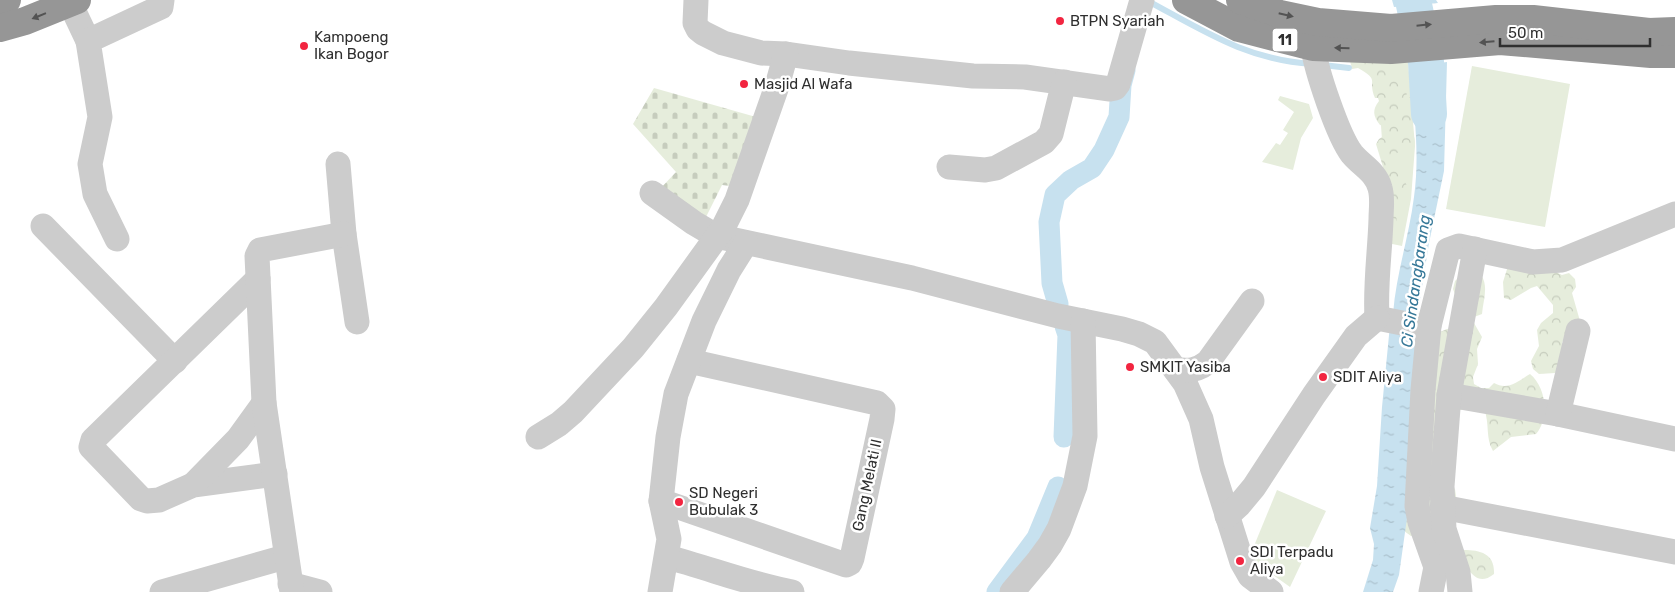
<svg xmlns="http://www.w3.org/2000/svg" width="1675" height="592" viewBox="0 0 1675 592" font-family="Rubik,sans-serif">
<defs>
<pattern id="forest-crowns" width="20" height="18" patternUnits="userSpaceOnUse" patternTransform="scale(1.25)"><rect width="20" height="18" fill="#e6eddc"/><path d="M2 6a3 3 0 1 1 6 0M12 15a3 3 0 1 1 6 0" fill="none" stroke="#c6ccbd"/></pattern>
<pattern id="cemetery-stones" width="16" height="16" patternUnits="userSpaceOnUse" patternTransform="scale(1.25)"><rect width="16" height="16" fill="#e6eddc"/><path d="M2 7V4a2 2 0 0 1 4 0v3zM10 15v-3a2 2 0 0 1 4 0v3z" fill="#c6ccbd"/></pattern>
<pattern id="water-ripples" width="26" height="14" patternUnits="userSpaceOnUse" patternTransform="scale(1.25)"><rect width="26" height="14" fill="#c7e1ef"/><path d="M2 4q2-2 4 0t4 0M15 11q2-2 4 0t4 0" fill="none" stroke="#abc1cd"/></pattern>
</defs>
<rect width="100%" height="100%" fill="#fff"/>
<g fill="#e6eddc">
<path d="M1408 61 1415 146 1411 199 1402 246 1373 240 1384 169 1378 82 1356 64Z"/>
<path d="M1472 66 1570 84 1545 227 1446 209Z"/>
<path d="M1280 96 1309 104 1313 118 1301 138 1293 170 1262 162 1276 143 1280 145 1288 133 1283 130 1294 112 1278 100Z"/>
<path d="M1277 490 1326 511 1290 587 1249 558Z"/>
</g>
<g fill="url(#forest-crowns)">
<path d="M1350 61 1379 62V65L1387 62 1391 63 1400 79 1405 85 1407 96 1414 100 1415 114 1410 124C1413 136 1420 144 1409 154L1401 152 1396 153 1399 160 1400 175 1404 179 1407 186 1405 191 1397 192V194L1402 208 1396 216 1397 221 1393 223 1392 241 1383 167 1376 144 1379 139 1385 135 1389 128 1388 126 1380 125C1373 116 1372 110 1379 101L1378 98H1375C1367 79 1381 81 1358 68L1352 69Z"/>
<path d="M1508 266 1556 272 1562 275 1569 273 1575 279 1576 287 1572 293 1580 321 1565 336 1562 343 1567 356 1555 373 1539 374 1533 369 1531 361 1539 346 1537 330 1541 323 1553 313V305L1537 286 1531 288 1511 300 1504 298 1503 282Z"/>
<path d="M1481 275C1489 286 1483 301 1482 314L1474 317V323L1482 337 1477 349 1478 364 1473 377 1474 384 1481 388H1489L1494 383C1508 391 1518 381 1530 374 1546 387 1550 418 1536 434L1511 437 1493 451C1485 438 1490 423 1484 409H1467L1460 410 1450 485 1455 489 1457 503 1452 509 1458 544 1464 550C1481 550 1495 554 1494 574 1481 584 1475 578 1466 567L1421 535 1411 536 1404 531 1440 332 1447 329 1455 328 1456 297 1453 289 1455 281 1460 276Z"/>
</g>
<path fill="url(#cemetery-stones)" d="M654 88 756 117 738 187 722 185 705 219 659 190 676 172 633 124Z"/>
<g fill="url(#water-ripples)">
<path d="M1392 0H1436L1438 3 1394 7Z"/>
<path d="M1447 62 1444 171 1429 243 1417 319 1393 314C1396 274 1409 237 1414 197 1420 154 1414 111 1410 67Z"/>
<path d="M1390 325 1424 332 1408 511 1399 575 1393 592H1363L1373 560 1374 544 1370 528 1377 486 1382 407Z"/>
</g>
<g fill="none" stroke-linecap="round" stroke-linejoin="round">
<g stroke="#c7e1ef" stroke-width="6">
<path d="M1148 1C1204 31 1247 60 1312 64"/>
<path d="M1323 65 1349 68"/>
</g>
<g stroke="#c7e1ef" stroke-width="21">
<path d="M1058 304 1052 283 1049 222 1055 195 1071 180 1092 168 1104 150 1119 117 1121 85 1125 70"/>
<path d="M1064 437 1068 335 1065 326"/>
<path d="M997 592 1037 538 1058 487"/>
</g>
<path stroke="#c7e1ef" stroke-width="36" d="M1413 0 1426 62 1429 114"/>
<g stroke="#ccc" stroke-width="25">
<path d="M696 0 695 23 698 29 703 33 723 43 761 53 786 54 849 63 973 76 1025 77 1110 89 1115 88 1118 84 1142 0"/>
<path d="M70 3 88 41"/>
<path d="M1313 47C1316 70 1338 136 1352 154 1362 166 1376 172 1380 188 1383 198 1381 209 1381 219 1380 252 1375 284 1377 318"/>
<path d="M338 164 344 234 357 322"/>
<path d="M949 167 985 170 996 168 1044 142 1051 134 1064 82"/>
<path d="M652 193 694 223 716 236 912 278 1058 316 1122 329 1139 334 1155 342 1185 383 1201 419 1212 467 1242 562 1250 576 1271 592"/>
<path d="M43 226 175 361"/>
<path d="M117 239 95 194 90 164 100 117 88 41 161 7 162 0"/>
<path d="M258 279 93 440 91 447 141 499 147 501 159 500 193 485 275 474"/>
<path d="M1377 318 1417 326H1429"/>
<path d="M1175 369C1188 372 1198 370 1208 362L1252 301"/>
<path d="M1449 395 1558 414 1675 439"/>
<path d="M1558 414 1578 331"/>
<path d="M538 437 559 424 573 412 633 348 666 307 723 228 737 200 777 86 786 54"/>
<path d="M193 485 238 439 264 403"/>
<path d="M661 501 846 565 850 563 852 558 882 419 883 409 877 403 689 361"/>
<path d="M1442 507 1675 552"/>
<path d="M1227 516 1239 505 1254 487 1314 395 1356 336 1377 318"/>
<path d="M667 557C709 568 749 584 792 592"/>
<path d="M290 584 320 592"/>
<path d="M162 592 285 557"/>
<path d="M292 592 264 403 257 256 260 250 344 234"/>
<path d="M660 592 669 539 661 501 668 437 676 394 704 321 729 270 746 243"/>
<path d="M1012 592 1039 560 1050 545 1059 529 1075 486 1085 436 1083 321"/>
<path d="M1431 592 1436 567 1420 522 1417 506 1423 390 1429 326 1448 250 1459 246 1533 262 1562 260 1675 214"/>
<path d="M1460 592 1458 572 1444 529 1442 486 1449 395 1475 249"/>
</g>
<g stroke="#969696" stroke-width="28">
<path d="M1186 0 1239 28 1313 47 1391 50 1500 41 1651 54H1675"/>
<path d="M1240 0 1280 14 1318 22 1391 28 1496 19H1533L1649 32 1675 31"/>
<path d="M0 2 7 0"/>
<path d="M0 28 25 21 77 0"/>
</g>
</g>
<defs><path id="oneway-solid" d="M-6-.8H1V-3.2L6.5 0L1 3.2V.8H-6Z" transform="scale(1.25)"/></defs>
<g fill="#535353">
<use href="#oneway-solid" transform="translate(1286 15) rotate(13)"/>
<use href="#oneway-solid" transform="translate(39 16) rotate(158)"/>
<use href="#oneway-solid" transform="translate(1424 25) rotate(-6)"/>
<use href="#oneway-solid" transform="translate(1487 42) rotate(175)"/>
<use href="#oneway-solid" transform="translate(1342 48) rotate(-179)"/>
</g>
<g fill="#f22540" stroke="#fff" stroke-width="2">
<circle cx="1060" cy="21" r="5"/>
<circle cx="304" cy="46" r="5"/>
<circle cx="744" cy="84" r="5"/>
<circle cx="1130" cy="367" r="5"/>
<circle cx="1323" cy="377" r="5"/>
<circle cx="679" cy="502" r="5"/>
<circle cx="1240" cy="561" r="5"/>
</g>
<g text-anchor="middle" stroke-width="5" stroke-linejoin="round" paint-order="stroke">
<rect fill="#fff" stroke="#6d6d6d" stroke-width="1" x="1272.5" y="28.5" width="25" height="23" rx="4"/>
<g font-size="14" font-weight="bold" fill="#2f2f2f">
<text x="1285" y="45">11</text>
</g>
<g font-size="15" fill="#2f2f2f" stroke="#fff" text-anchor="start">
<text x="1070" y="26">BTPN Syariah</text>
<text x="314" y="42">Kampoeng<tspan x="314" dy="17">Ikan Bogor</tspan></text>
<text x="754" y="89">Masjid Al Wafa</text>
<text x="1140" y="372">SMKIT Yasiba</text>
<text x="1333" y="382">SDIT Aliya</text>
<text x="689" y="498">SD Negeri<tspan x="689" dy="17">Bubulak 3</tspan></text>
<text x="1250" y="557">SDI Terpadu<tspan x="1250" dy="17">Aliya</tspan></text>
</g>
<g font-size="15" fill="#2f2f2f" stroke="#fff">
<text transform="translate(867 485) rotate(-78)" y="5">Gang Melati II</text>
</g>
<g font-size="16" font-style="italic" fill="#367898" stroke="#fff">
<text transform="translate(1415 281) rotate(-82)" y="6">Ci Sindangbarang</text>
</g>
</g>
<path d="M1500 38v8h150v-8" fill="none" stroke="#2f2f2f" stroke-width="2.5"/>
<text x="1508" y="38" font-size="15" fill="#2f2f2f" stroke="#ffffff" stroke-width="4" paint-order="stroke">50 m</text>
</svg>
